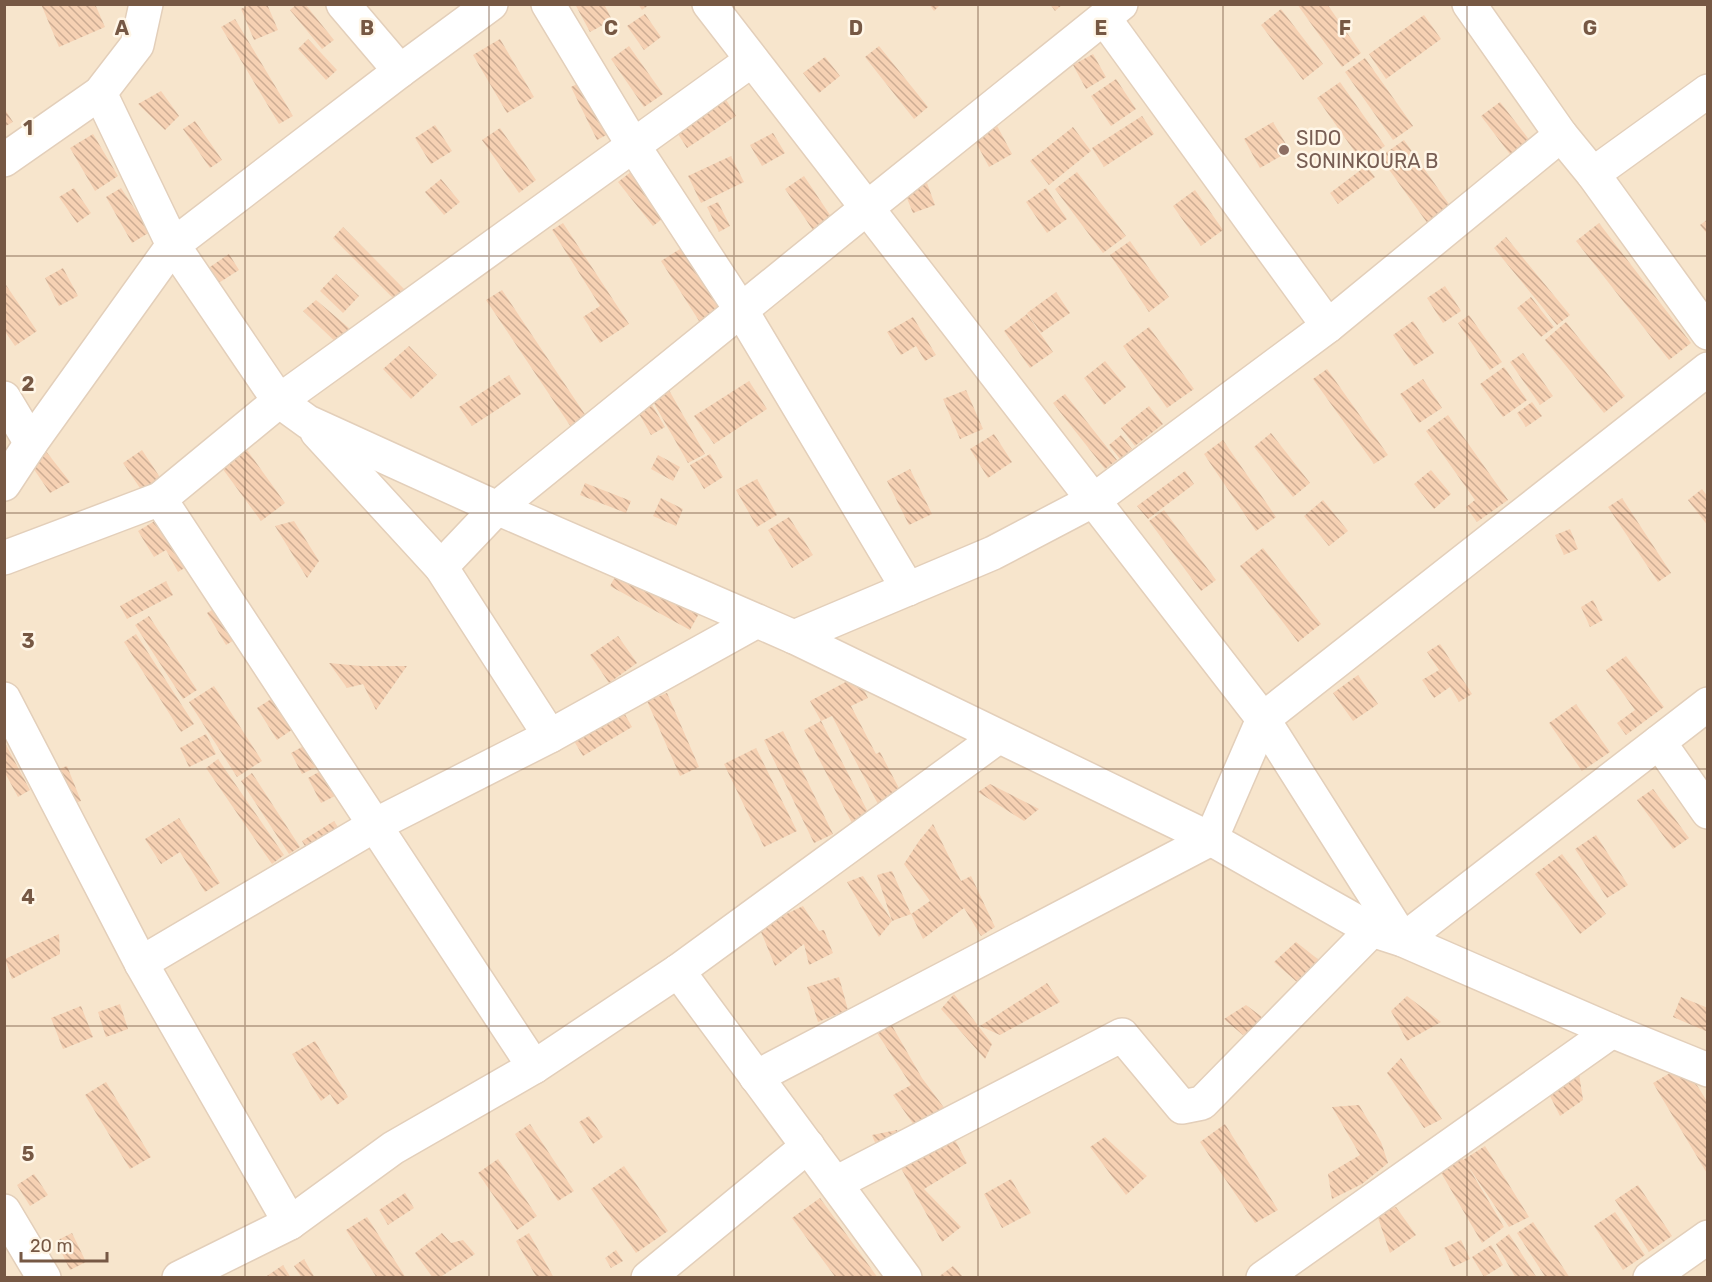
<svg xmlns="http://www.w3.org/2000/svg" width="1712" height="1282" viewBox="0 0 1712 1282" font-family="Rubik,sans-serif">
<defs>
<pattern id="building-back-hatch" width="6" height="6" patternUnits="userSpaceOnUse" patternTransform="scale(1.5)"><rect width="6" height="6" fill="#f6d1b3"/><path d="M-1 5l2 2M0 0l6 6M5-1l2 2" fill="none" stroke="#ccac93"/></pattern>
</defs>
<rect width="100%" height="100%" fill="#fef3de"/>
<rect fill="#f7e5cc" x="5" y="5" width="1702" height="1272"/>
<g fill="url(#building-back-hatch)">
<path d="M41 4H95L105 27 59 47Z"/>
<path d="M251 4H267L278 30 254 40 241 9Z"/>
<path d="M297 4H305L334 40 322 49 290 10Z"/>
<path d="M575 4H604L612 20 590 32Z"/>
<path d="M638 4H650L642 10Z"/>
<path d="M929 4H941L934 11Z"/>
<path d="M1050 4H1063L1055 11Z"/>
<path d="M1297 4H1327L1361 53 1342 67Z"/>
<path d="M1281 9 1323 64 1303 80 1261 25Z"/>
<path d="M645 14 661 37 644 50 627 26Z"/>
<path d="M1424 15 1441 39 1386 79 1369 54Z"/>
<path d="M235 19 293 116 279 124 221 27Z"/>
<path d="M308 39 337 70 326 80 298 49Z"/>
<path d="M500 39 534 97 507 113 473 55Z"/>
<path d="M629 46 663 94 644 107 611 59Z"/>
<path d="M879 46 928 107 914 119 865 57Z"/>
<path d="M1093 54 1106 77 1086 89 1073 65Z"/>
<path d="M825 57 840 76 819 93 803 73Z"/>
<path d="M1365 58 1413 126 1393 140 1345 72Z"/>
<path d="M587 79 612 132 597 140 571 87Z"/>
<path d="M1116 79 1136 109 1111 126 1091 96Z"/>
<path d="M1340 82 1385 146 1362 162 1317 98Z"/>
<path d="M161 91 179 116 165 130 138 104Z"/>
<path d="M725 98 736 116 687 148 676 131Z"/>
<path d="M1500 102 1531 142 1512 157 1481 116Z"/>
<path d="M4 108 13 122 4 127Z"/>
<path d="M1142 116 1154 134 1104 167 1092 148Z"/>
<path d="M195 121 222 160 210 168 183 129Z"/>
<path d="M995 122 1012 154 989 167 972 135Z"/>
<path d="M1273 122 1290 151 1260 168 1244 139Z"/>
<path d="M435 125 452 151 431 164 415 138Z"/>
<path d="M1073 127 1091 151 1049 185 1030 161Z"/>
<path d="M500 128 536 180 519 193 482 140Z"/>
<path d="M773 133 785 153 762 166 750 145Z"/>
<path d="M93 134 118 176 95 191 70 148Z"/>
<path d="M1404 140 1451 207 1428 224 1380 157Z"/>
<path d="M731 156 744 182 701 203 688 176Z"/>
<path d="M1366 166 1375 177 1338 204 1330 193Z"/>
<path d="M637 167 671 212 653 226 618 182Z"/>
<path d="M1077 172 1126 236 1103 253 1055 189Z"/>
<path d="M804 176 836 224 817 236 785 189Z"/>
<path d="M441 179 460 202 444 215 425 192Z"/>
<path d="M927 183 935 205 913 213 904 191Z"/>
<path d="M74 188 91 213 77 223 59 197Z"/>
<path d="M121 188 150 232 132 243 106 197Z"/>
<path d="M1046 188 1067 219 1047 233 1026 202Z"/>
<path d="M1195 190 1223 230 1201 246 1173 206Z"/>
<path d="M718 202 730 226 719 232 707 207Z"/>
<path d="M1708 219V235L1700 225Z"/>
<path d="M563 223 629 324 600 343 583 317 600 306 552 230Z"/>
<path d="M1599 223 1691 343 1669 360 1576 241Z"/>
<path d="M343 227 408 293 398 303 333 238Z"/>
<path d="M1506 237 1570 315 1557 325 1494 248Z"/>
<path d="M1130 241 1169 297 1149 312 1110 255Z"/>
<path d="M691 242 731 305 701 324 661 261Z"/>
<path d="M229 254 239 270 217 284 207 269Z"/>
<path d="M63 268 78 296 59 306 45 278Z"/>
<path d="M336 274 359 296 343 313 320 291Z"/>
<path d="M4 282 37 331 15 346 4 330Z"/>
<path d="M1445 286 1461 311 1443 323 1427 298Z"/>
<path d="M502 290 588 419 573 430 486 300Z"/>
<path d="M1056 292 1070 313 1041 333 1027 313Z"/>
<path d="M1531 297 1554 327 1541 337 1517 308Z"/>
<path d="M316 300 356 334 343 349 303 311Z"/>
<path d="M1027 314 1053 352 1030 368 1004 331Z"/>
<path d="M1469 315 1502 362 1490 370 1458 323Z"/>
<path d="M913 317 936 355 925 361 916 346 901 355 887 332Z"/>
<path d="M1413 321 1434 353 1414 366 1393 335Z"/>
<path d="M1566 322 1625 396 1604 413 1545 340Z"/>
<path d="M1149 327 1194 389 1167 408 1123 346Z"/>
<path d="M409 346 437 375 411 399 383 369Z"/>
<path d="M1523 353 1553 396 1540 405 1510 362Z"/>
<path d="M1105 361 1126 387 1104 405 1084 378Z"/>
<path d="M1504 367 1527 400 1503 417 1480 384Z"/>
<path d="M1327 369 1388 455 1374 464 1313 379Z"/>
<path d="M509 375 521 394 472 426 459 407Z"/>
<path d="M1423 379 1442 408 1419 423 1400 394Z"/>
<path d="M749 381 767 409 714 444 694 416Z"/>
<path d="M665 383 705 454 688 463 648 393Z"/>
<path d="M966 390 983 429 960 439 943 399Z"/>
<path d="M1065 394 1117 460 1105 469 1053 403Z"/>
<path d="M646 395 665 427 651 435 633 403Z"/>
<path d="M1532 402 1542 416 1526 427 1517 413Z"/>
<path d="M1149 406 1163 424 1135 446 1121 428Z"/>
<path d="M1448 415 1508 500 1477 522 1466 507 1475 500 1426 431Z"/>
<path d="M1271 433 1310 483 1293 497 1254 447Z"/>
<path d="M994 434 1012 462 988 478 970 449Z"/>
<path d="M1121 435 1132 449 1120 459 1109 445Z"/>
<path d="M1223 440 1276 517 1256 531 1204 454Z"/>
<path d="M45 450 70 482 50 493 29 462Z"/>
<path d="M142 450 161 479 142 491 123 463Z"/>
<path d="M247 450 285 503 261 521 222 468Z"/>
<path d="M710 454 723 477 704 489 690 465Z"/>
<path d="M658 455 680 467 673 481 651 469Z"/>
<path d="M910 469 932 514 909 525 887 481Z"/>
<path d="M1431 470 1451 494 1434 509 1414 484Z"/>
<path d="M1185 471 1194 484 1148 519 1137 506Z"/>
<path d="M757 479 777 515 757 527 736 490Z"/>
<path d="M585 483 631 501 626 513 580 495Z"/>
<path d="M1702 489 1708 497V526L1688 500Z"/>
<path d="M661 498 683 509 676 526 653 516Z"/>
<path d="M1622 498 1671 573 1658 582 1608 507Z"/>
<path d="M1323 500 1348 531 1329 546 1304 516Z"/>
<path d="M1164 510 1216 580 1201 591 1149 521Z"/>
<path d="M163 516 191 564 178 572 166 550 154 557 138 531Z"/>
<path d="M789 517 813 555 792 568 768 530Z"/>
<path d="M294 521 319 561 307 578 275 526Z"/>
<path d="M1570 529 1578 549 1564 555 1555 535Z"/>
<path d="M1263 548 1321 624 1298 642 1240 566Z"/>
<path d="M622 564 702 608 690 630 610 586Z"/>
<path d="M166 581 173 595 127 619 120 606Z"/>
<path d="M1593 600 1603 620 1590 627 1581 607Z"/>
<path d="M222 604 241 636 226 645 207 613Z"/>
<path d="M149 616 197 690 183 699 135 625Z"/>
<path d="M136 634 194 724 181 732 124 642Z"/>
<path d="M618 636 637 663 609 683 590 655Z"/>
<path d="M1440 644 1472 694 1459 702 1450 687 1434 698 1422 680 1439 670 1427 652Z"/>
<path d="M1626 656 1664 707 1626 735 1617 723 1635 710 1606 670Z"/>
<path d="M329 663 361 666H407L376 710 363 684 347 688Z"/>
<path d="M1358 675 1378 704 1353 721 1333 693Z"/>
<path d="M857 676 868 698 851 706 876 754 880 752 902 794 879 806 832 716 821 721 870 816 853 825 804 730 821 721 810 701Z"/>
<path d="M214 686 262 761 237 777 189 702Z"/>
<path d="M667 693 699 767 680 776 647 701Z"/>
<path d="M279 694 299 725 277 740 257 708Z"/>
<path d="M618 702 632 727 583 756 568 731Z"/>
<path d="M1576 704 1610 752 1582 771 1549 723Z"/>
<path d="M783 731 833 834 814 843 764 740Z"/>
<path d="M206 734 216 754 189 767 180 748Z"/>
<path d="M311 742 322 764 302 774 291 753Z"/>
<path d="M6 745 30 790 18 797 4 771V746Z"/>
<path d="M756 748 797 831 764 847 724 764Z"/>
<path d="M218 759 284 855 272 864 206 768Z"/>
<path d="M67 766 81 801 64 807 51 772Z"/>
<path d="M328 767 341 793 321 803 308 778Z"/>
<path d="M252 773 300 847 289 854 241 781Z"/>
<path d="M990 784 1039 809 1024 821 978 792Z"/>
<path d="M1653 789 1689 838 1673 849 1637 800Z"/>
<path d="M179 818 220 883 205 892 180 852 161 864 145 839Z"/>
<path d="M334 821 342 833 309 853 302 841Z"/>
<path d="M933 824 961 881 971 876 995 927 981 936 964 908 923 939 911 914 930 901 904 864 919 841Z"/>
<path d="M1596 835 1628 885 1607 898 1575 849Z"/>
<path d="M1562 854 1606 914 1580 934 1535 874Z"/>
<path d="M892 871 911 914 892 921 877 875Z"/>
<path d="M863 876 892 921 879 937 847 882Z"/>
<path d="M803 906 819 931 824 930 833 953 809 965 804 944 775 966 759 927Z"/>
<path d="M59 934 60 954 12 979 5 959Z"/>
<path d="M1296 942 1319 960 1297 982 1274 962Z"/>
<path d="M839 977 848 1010 818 1022 807 987Z"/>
<path d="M1047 983 1060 1002 1000 1035 980 1026Z"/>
<path d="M954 994 992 1044 985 1059 941 1009Z"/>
<path d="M1407 996 1441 1022 1407 1041 1391 1011Z"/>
<path d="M1681 997 1708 1008V1032L1673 1017Z"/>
<path d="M120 1004 128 1029 106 1037 98 1012Z"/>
<path d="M1246 1005 1266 1020 1243 1035 1224 1019Z"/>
<path d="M81 1006 93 1037 63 1049 51 1018Z"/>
<path d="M887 1017 922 1078 945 1109 914 1125 893 1095 911 1085 877 1033Z"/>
<path d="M315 1041 348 1097 337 1105 330 1094 321 1101 292 1054Z"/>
<path d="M1401 1058 1442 1119 1424 1128 1387 1073Z"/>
<path d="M1684 1064 1708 1103V1175L1653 1083 1670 1073 1669 1071Z"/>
<path d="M1579 1074 1583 1100 1560 1116 1550 1096Z"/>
<path d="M106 1082 151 1157 130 1169 85 1095Z"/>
<path d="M1359 1105 1381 1142 1388 1163 1362 1184 1332 1199 1328 1174 1360 1155 1332 1107Z"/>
<path d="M589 1116 603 1137 593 1144 579 1122Z"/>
<path d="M530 1124 574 1191 558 1201 515 1134Z"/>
<path d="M1225 1124 1278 1210 1255 1223 1200 1142Z"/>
<path d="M897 1130 900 1142 880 1155 872 1135Z"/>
<path d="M952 1134 967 1163 924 1189 961 1227 942 1242 898 1163Z"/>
<path d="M1105 1137 1147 1176 1126 1195 1090 1147Z"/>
<path d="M1485 1146 1529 1217 1509 1227 1466 1163 1504 1227 1482 1243 1440 1171 1462 1157 1463 1160Z"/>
<path d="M498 1159 537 1216 517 1230 478 1173Z"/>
<path d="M624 1166 668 1231 636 1253 591 1189Z"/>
<path d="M34 1174 48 1195 30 1206 17 1185Z"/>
<path d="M1011 1179 1031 1213 1002 1228 984 1194Z"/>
<path d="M1638 1185 1672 1236 1649 1252 1615 1200Z"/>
<path d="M405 1193 414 1208 388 1225 379 1210Z"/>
<path d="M820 1198 878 1278H836L792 1218Z"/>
<path d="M1396 1207 1416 1235 1390 1253 1376 1212Z"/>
<path d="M1615 1212 1645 1255 1623 1270 1594 1226Z"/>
<path d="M367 1217 406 1278H377L346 1230Z"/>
<path d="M1533 1222 1570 1278H1546L1517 1233Z"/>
<path d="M72 1233 86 1262 70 1270 56 1241Z"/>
<path d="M442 1233 451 1243 463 1240 475 1254 439 1278H433L415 1253Z"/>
<path d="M529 1233 554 1278H537L516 1241Z"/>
<path d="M1509 1234 1537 1278H1516L1496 1244Z"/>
<path d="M1461 1240 1470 1259 1453 1267 1444 1248Z"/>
<path d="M1491 1245 1503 1265 1484 1277 1472 1257Z"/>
<path d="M616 1250 623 1261 611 1268 605 1258Z"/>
<path d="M304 1259 315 1278H302L294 1266Z"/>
<path d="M283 1265 291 1278H264Z"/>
<path d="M953 1266 964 1278H937Z"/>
</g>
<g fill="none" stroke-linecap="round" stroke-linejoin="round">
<defs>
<g id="minor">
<path d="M343 4 400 71"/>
<path d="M548 4 633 145 741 310 908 589"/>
<path d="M709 4 1263 719 1403 940 1708 704"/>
<path d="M1469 4 1561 135 1593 174 1708 333"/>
<path d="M1104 18 1328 326"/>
<path d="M100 93 173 245 279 401 308 422 497 508 794 637 1211 839 1372 930 1403 940 1612 1031 1708 1070"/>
<path d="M4 160 100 93 137 45 146 4"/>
<path d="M1593 174 1708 91"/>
<path d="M4 398 31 443"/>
<path d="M317 432 441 567 550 736"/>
<path d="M4 484 31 443 173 245 400 71 491 4"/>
<path d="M160 499 534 1067"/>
<path d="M4 558 160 499 279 401 752 60"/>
<path d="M441 567 497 508 867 208 1121 4"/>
<path d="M794 637 993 553 1094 500 1328 326 1561 135"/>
<path d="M4 699 141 963 290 1223"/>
<path d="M1659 742 1708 812"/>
<path d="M141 963 375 825 550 736 757 621"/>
<path d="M678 971 905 1278"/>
<path d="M756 1077 1211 839 1263 719 1708 369"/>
<path d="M836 1183 1122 1035 1182 1107 1202 1103 1372 930"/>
<path d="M4 1211 44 1278"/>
<path d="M179 1278 290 1223 393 1148 534 1067 678 971 998 737"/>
<path d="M648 1278 808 1146"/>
<path d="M1263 1278 1612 1031"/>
<path d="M1650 1278 1708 1237"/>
</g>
</defs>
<use href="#minor" stroke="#e3cfba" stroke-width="36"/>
<use href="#minor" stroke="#fff" stroke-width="33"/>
</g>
<path fill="none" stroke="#765844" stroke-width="1.5" stroke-opacity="0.55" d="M245 4V1278M489 4V1278M734 4V1278M978 4V1278M1223 4V1278M1467 4V1278M4 256H1708M4 513H1708M4 769H1708M4 1026H1708"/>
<circle fill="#8d6e63" stroke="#fff6e7" stroke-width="2" cx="1284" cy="150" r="6"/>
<g text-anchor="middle" stroke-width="5" stroke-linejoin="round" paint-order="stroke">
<g font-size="20" fill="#785e54" stroke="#fff6e7" text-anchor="start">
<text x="1296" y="145">SIDO<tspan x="1296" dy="23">SONINKOURA B</tspan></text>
</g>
</g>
<g font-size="20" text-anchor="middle" font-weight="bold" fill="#765844" stroke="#fff6e7" stroke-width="5" stroke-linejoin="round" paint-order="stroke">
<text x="122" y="35">A</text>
<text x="367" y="35">B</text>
<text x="611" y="35">C</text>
<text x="856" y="35">D</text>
<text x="1101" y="35">E</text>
<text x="1345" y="35">F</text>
<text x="1590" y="35">G</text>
<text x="28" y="135">1</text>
<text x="28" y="391">2</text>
<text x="28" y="648">3</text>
<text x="28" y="904">4</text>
<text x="28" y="1161">5</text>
</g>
<rect width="1712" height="1282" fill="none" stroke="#765844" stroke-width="12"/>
<path d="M21 1252v9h86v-9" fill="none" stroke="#765844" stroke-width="3"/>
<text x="30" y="1252" font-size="18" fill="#765844" stroke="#fff6e7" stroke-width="4.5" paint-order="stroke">20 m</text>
</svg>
